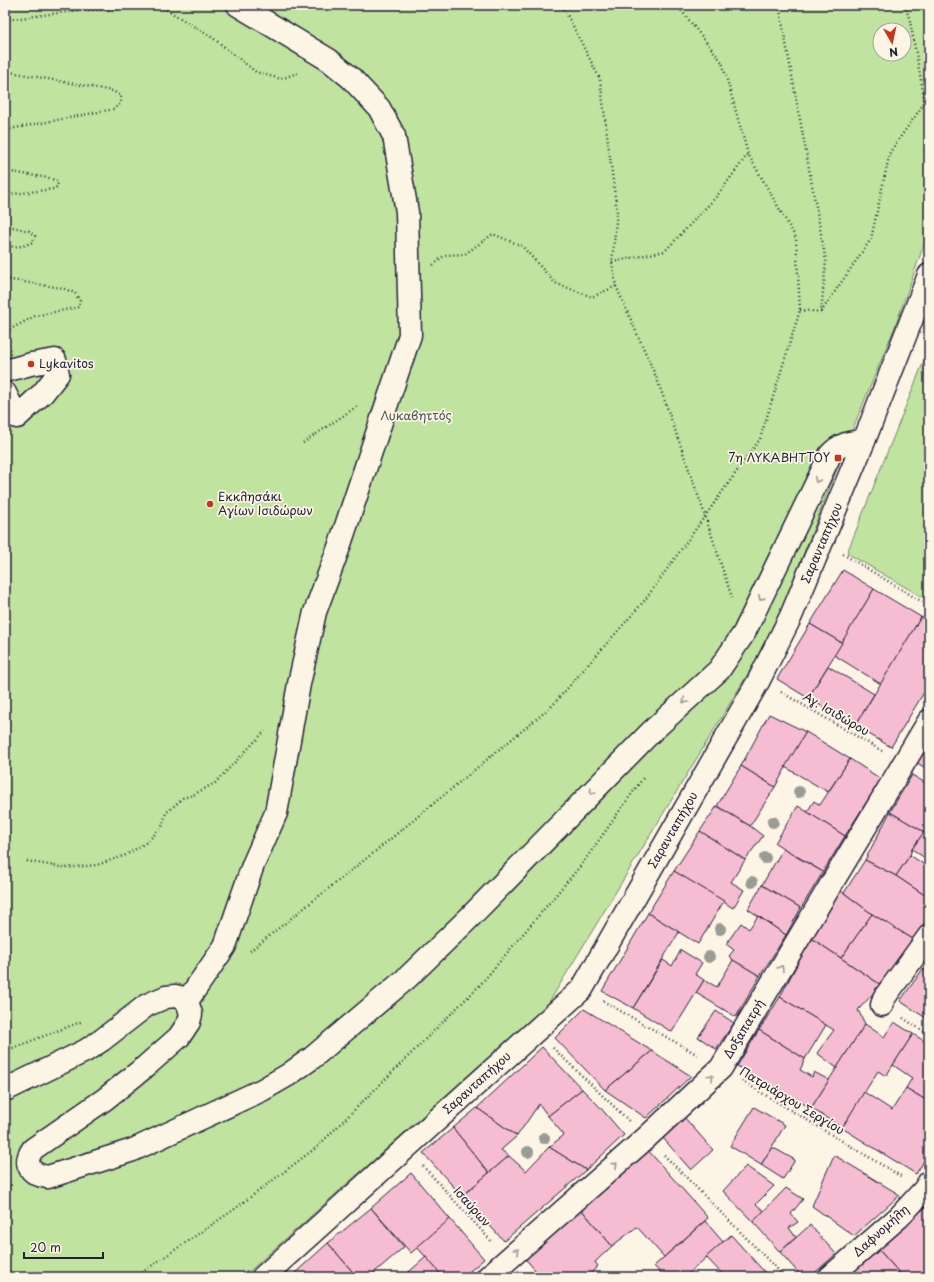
<svg xmlns="http://www.w3.org/2000/svg" width="934" height="1282" viewBox="0 0 934 1282" font-family="'Playpen Sans',sans-serif">
<rect width="100%" height="100%" fill="#fcf5e5"/>
<filter id="ink" filterUnits="userSpaceOnUse"><feTurbulence type="fractalNoise" baseFrequency=".025" numOctaves="2"/><feDisplacementMap in="SourceGraphic" scale="8" xChannelSelector="R" yChannelSelector="G"/><feConvolveMatrix kernelMatrix="1 2 1 2 8 2 1 2 1" color-interpolation-filters="sRGB"/></filter>
<g filter="url(#ink)">
<g fill="#c0e49f" stroke="#71836d" fill-rule="evenodd">
<path d="M5 5H928L929 10V230L896 324 849 438 789 591 775 623 752 667 548 1004 243 1277H5ZM880 30H904V54H880Z"/>
<path d="M929 348V601L847 553Z"/>
</g>
<g fill="#f6bdd2" stroke="#22223b">
<path d="M843 570 874 589 842 643 810 624Z"/>
<path d="M874 589 921 617 881 684 834 655Z"/>
<path d="M921 617 929 622V684L891 747 855 726Z"/>
<path d="M810 624 842 643 808 698 777 679Z"/>
<path d="M828 666 874 694 855 726 808 698Z"/>
<path d="M769 714 806 732 775 787 741 766Z"/>
<path d="M806 732 850 759 828 792 785 767Z"/>
<path d="M929 738V770L914 761Z"/>
<path d="M850 759 881 779 845 836 807 812 814 801 820 805Z"/>
<path d="M741 766 775 787 750 826 717 806Z"/>
<path d="M912 775 929 785V835L890 812Z"/>
<path d="M717 806 750 826 763 836 745 860 700 831Z"/>
<path d="M798 806 845 836 823 872 775 843Z"/>
<path d="M890 812 924 832 912 849 910 855 896 876 865 860Z"/>
<path d="M700 831 745 860 731 882 744 890 733 908 674 871Z"/>
<path d="M924 832 929 835V861L912 849Z"/>
<path d="M783 849 823 872 801 908 762 885Z"/>
<path d="M910 855 929 868V898L896 876Z"/>
<path d="M865 860 896 876 929 898V916L913 939 872 914 844 893Z"/>
<path d="M674 871 724 901 698 944 648 913Z"/>
<path d="M762 885 801 908 786 935 748 909Z"/>
<path d="M837 889 844 893 872 914 841 958 811 938Z"/>
<path d="M648 913 679 932 633 1008 602 991Z"/>
<path d="M872 914 913 939 881 985 841 958Z"/>
<path d="M758 916 786 935 760 976 733 960 729 956 734 950 726 944 741 923 749 929Z"/>
<path d="M811 938 881 985 858 1010 865 1024 837 1068 817 1053 834 1030 780 997Z"/>
<path d="M681 950 702 963 695 974 704 980 672 1032 633 1008 663 960 672 966Z"/>
<path d="M733 960 760 976 736 1017 696 993 704 980 717 987Z"/>
<path d="M929 961V974L923 969Z"/>
<path d="M923 969 929 974V1020L900 1001Z"/>
<path d="M780 997 826 1025 805 1059 759 1030Z"/>
<path d="M584 1009 652 1051 605 1090 555 1038Z"/>
<path d="M716 1011 734 1023 716 1049 698 1037Z"/>
<path d="M894 1022 913 1034 886 1076 878 1071 842 1128 811 1108 865 1024 884 1037Z"/>
<path d="M759 1030 805 1059 800 1070 812 1077 814 1072 829 1080 811 1108 737 1066Z"/>
<path d="M913 1034 929 1044V1102L906 1088 912 1078 893 1065Z"/>
<path d="M542 1047 582 1089 548 1116 539 1104 517 1136 477 1108Z"/>
<path d="M652 1051 691 1076 646 1118 605 1090Z"/>
<path d="M906 1088 929 1102V1153L916 1174 842 1128 864 1092 892 1110Z"/>
<path d="M582 1089 599 1106 624 1135 586 1170 549 1147 564 1135 548 1116Z"/>
<path d="M754 1107 785 1125 761 1165 730 1146Z"/>
<path d="M477 1108 517 1136 501 1150 509 1156 489 1173 453 1128Z"/>
<path d="M684 1117 713 1150 691 1170 662 1137Z"/>
<path d="M453 1128 489 1173 462 1196 423 1153Z"/>
<path d="M549 1147 586 1170 504 1241 462 1196 509 1156 526 1171Z"/>
<path d="M772 1147 795 1160 783 1179 761 1165Z"/>
<path d="M646 1148 708 1218 664 1257 637 1227 612 1246 580 1208Z"/>
<path d="M834 1155 900 1195 854 1236 812 1206Z"/>
<path d="M746 1166 774 1186 756 1204 764 1211 753 1222 723 1191Z"/>
<path d="M411 1173 450 1219 411 1253 371 1208Z"/>
<path d="M786 1188 803 1199 791 1214 798 1222 789 1228 796 1237 780 1252 753 1222Z"/>
<path d="M929 1204V1277H903L878 1249Z"/>
<path d="M371 1208 404 1247 369 1277H357L328 1243Z"/>
<path d="M580 1208 612 1246 595 1262 598 1266 590 1274 593 1277H541L523 1256Z"/>
<path d="M450 1219 484 1259 463 1277H443L417 1247Z"/>
<path d="M705 1221 723 1242 685 1277H664L654 1266Z"/>
<path d="M810 1225 836 1254 810 1277H802L780 1252Z"/>
<path d="M731 1235 769 1277H725L706 1257Z"/>
<path d="M328 1243 357 1277H299L295 1273Z"/>
<path d="M878 1249 903 1277H855L850 1271Z"/>
<path d="M426 1257 443 1277H403Z"/>
</g>
<g fill="none" stroke-linecap="round" stroke-linejoin="round">
<defs>
<g id="street">
<path d="M5 371 31 364 55 360 58 374 43 393 17 417 5 393"/>
<path d="M187 1001 225 946 253 865 276 813 299 684 315 612 339 547 410 335 407 212 394 136 379 108 351 78 329 60 238 5"/>
<path d="M882 1005 884 998 929 936"/>
<path d="M5 1090 85 1051 102 1040 147 1005 166 997 175 996 183 998 187 1001 191 1014 189 1022 179 1037 145 1067 105 1099 33 1149C22 1164 31 1175 48 1177L133 1150 262 1090 288 1075 312 1058 408 977 469 918 651 732 719 670 744 633 830 455C839 444 850 442 864 441"/>
<path d="M488 1277 646 1138 721 1068 929 721"/>
<path d="M830 1277 899 1217 924 1190 929 1182"/>
</g>
<path id="secondary" d="M263 1277 582 989 759 680 791 616 864 441 929 275"/>
</defs>
<use href="#street" stroke="#22223b" stroke-width="25"/>
<use href="#secondary" stroke="#22223b" stroke-width="25"/>
<g stroke="#22223b" stroke-width="2.5" stroke-dasharray="1 3" stroke-linecap="butt">
<path d="M151 5 167 10 213 38 256 72 281 79 300 72"/>
<path d="M562 5 600 79 617 212 612 262 616 286 657 379 705 515 732 598"/>
<path d="M779 5 826 261 821 312"/>
<path d="M905 5 910 21 925 102"/>
<path d="M5 20 81 10H115L124 7V5"/>
<path d="M5 71 113 91 121 96V103L114 109 5 130"/>
<path d="M5 171 49 178 57 181 58 186 54 189 5 195"/>
<path d="M5 225 29 231 35 236 33 242 23 246 5 247"/>
<path d="M612 262 665 251 717 196 748 154"/>
<path d="M433 265 445 255 465 254 493 234 522 246 555 283 592 297 616 286"/>
<path d="M5 279 62 288 75 293 80 301 79 307 35 316 5 332"/>
<path d="M800 310 821 312"/>
<path d="M821 312 871 239 890 152 925 102H929"/>
<path d="M303 443 359 405"/>
<path d="M843 554 929 606"/>
<path d="M781 692 882 751"/>
<path d="M27 861 65 868 97 865 126 855 147 842 162 827 166 813 183 798 193 795 215 783 265 731"/>
<path d="M250 951 377 850 551 707 645 600 760 439 800 310 796 238 748 154 722 62 677 5"/>
<path d="M603 1001 698 1055"/>
<path d="M903 1018 929 1035"/>
<path d="M553 1048 629 1121"/>
<path d="M5 1051 83 1021"/>
<path d="M742 1081 902 1177"/>
<path d="M664 1155 785 1277"/>
<path d="M423 1166 492 1242"/>
<path d="M5 1191 12 1184"/>
<path d="M135 1277 232 1211 317 1147 480 985 582 864 643 778"/>
</g>
<use href="#street" stroke="#fcf5e5" stroke-width="22"/>
<use href="#secondary" stroke="#fcf5e5" stroke-width="22"/>
</g>
<g fill="#9a9b95">
<circle cx="799" cy="792" r="6"/>
<circle cx="773" cy="822" r="6"/>
<circle cx="765" cy="858" r="6"/>
<circle cx="752" cy="882" r="6"/>
<circle cx="720" cy="929" r="6"/>
<circle cx="709" cy="957" r="6"/>
<circle cx="544" cy="1138" r="6"/>
<circle cx="528" cy="1152" r="6"/>
</g>
<defs><path id="oneway-chevron" d="M-2-3.5L2.5 0L-2 3.5" fill="none" stroke-width="1.6" stroke-linecap="round" stroke-linejoin="round"/></defs>
<g stroke="#9a9698">
<use href="#oneway-chevron" transform="translate(817 480) rotate(116)"/>
<use href="#oneway-chevron" transform="translate(761 598) rotate(116)"/>
<use href="#oneway-chevron" transform="translate(685 701) rotate(138)"/>
<use href="#oneway-chevron" transform="translate(592 792) rotate(134)"/>
<use href="#oneway-chevron" transform="translate(781 968) rotate(-59)"/>
<use href="#oneway-chevron" transform="translate(711 1077) rotate(-43)"/>
<use href="#oneway-chevron" transform="translate(615 1165) rotate(-41)"/>
<use href="#oneway-chevron" transform="translate(517 1251) rotate(-41)"/>
</g>
</g>
<g fill="#c8321e" stroke="#fcf5e5" stroke-width="1.5">
<circle cx="31" cy="364" r="4"/>
<rect x="834" y="454" width="8" height="8" rx="2"/>
<circle cx="210" cy="504" r="4"/>
</g>
<g text-anchor="middle" stroke-width="3.5" stroke-linejoin="round" paint-order="stroke">
<g font-size="12" fill="#22223b" stroke="#fcf5e5" text-anchor="start">
<text x="39" y="368">Lykavitos</text>
<text x="830" y="462" text-anchor="end">7η ΛΥΚΑΒΗΤΤΟΥ</text>
<text x="218" y="501">Εκκλησάκι<tspan x="218" dy="14">Αγίων Ισιδώρων</tspan></text>
</g>
<g font-size="12" fill="#4a5254" stroke="#fcf5e5">
<text x="416" y="420">Λυκαβηττός</text>
</g>
<g font-size="12" fill="#22223b" stroke="#fcf5e5">
<text transform="translate(822 543) rotate(-67)" y="4">Σαρανταπήχου</text>
<text transform="translate(836 714) rotate(30)" y="4">Αγ. Ισιδώρου</text>
<text transform="translate(673 830) rotate(-60)" y="4">Σαρανταπήχου</text>
<text transform="translate(744 1029) rotate(-59)" y="4">Δοξαπατρή</text>
<text transform="translate(477 1083) rotate(-42)" y="4">Σαρανταπήχου</text>
<text transform="translate(792 1101) rotate(31)" y="4">Πατριάρχου Σεργίου</text>
<text transform="translate(472 1207) rotate(48)" y="4">Ισαύρων</text>
<text transform="translate(881 1231) rotate(-42)" y="4">Δαφνομήλη</text>
</g>
</g>
<rect width="934" height="1282" fill="none" stroke="#fcf5e5" stroke-width="20"/>
<rect x="10" y="10" width="914" height="1262" fill="none" stroke="#22223b" stroke-width="1.5" filter="url(#ink)"/>
<g transform="translate(892 42) rotate(171)"><circle r="19" fill="#fcf5e5" stroke="#a5a1a1"/>
<path d="M0-3L7 15L0 10L-7 15Z" fill="#c8321e"/>
<text y="-6" font-size="11" font-weight="bold" text-anchor="middle" fill="#22223b">N</text>
</g>
<path d="M24 1252v6h79v-6" fill="none" stroke="#22223b" stroke-width="2"/>
<text x="30" y="1252" font-size="12" fill="#22223b" stroke="#fcf5e5" stroke-width="3" paint-order="stroke">20 m</text>
</svg>
